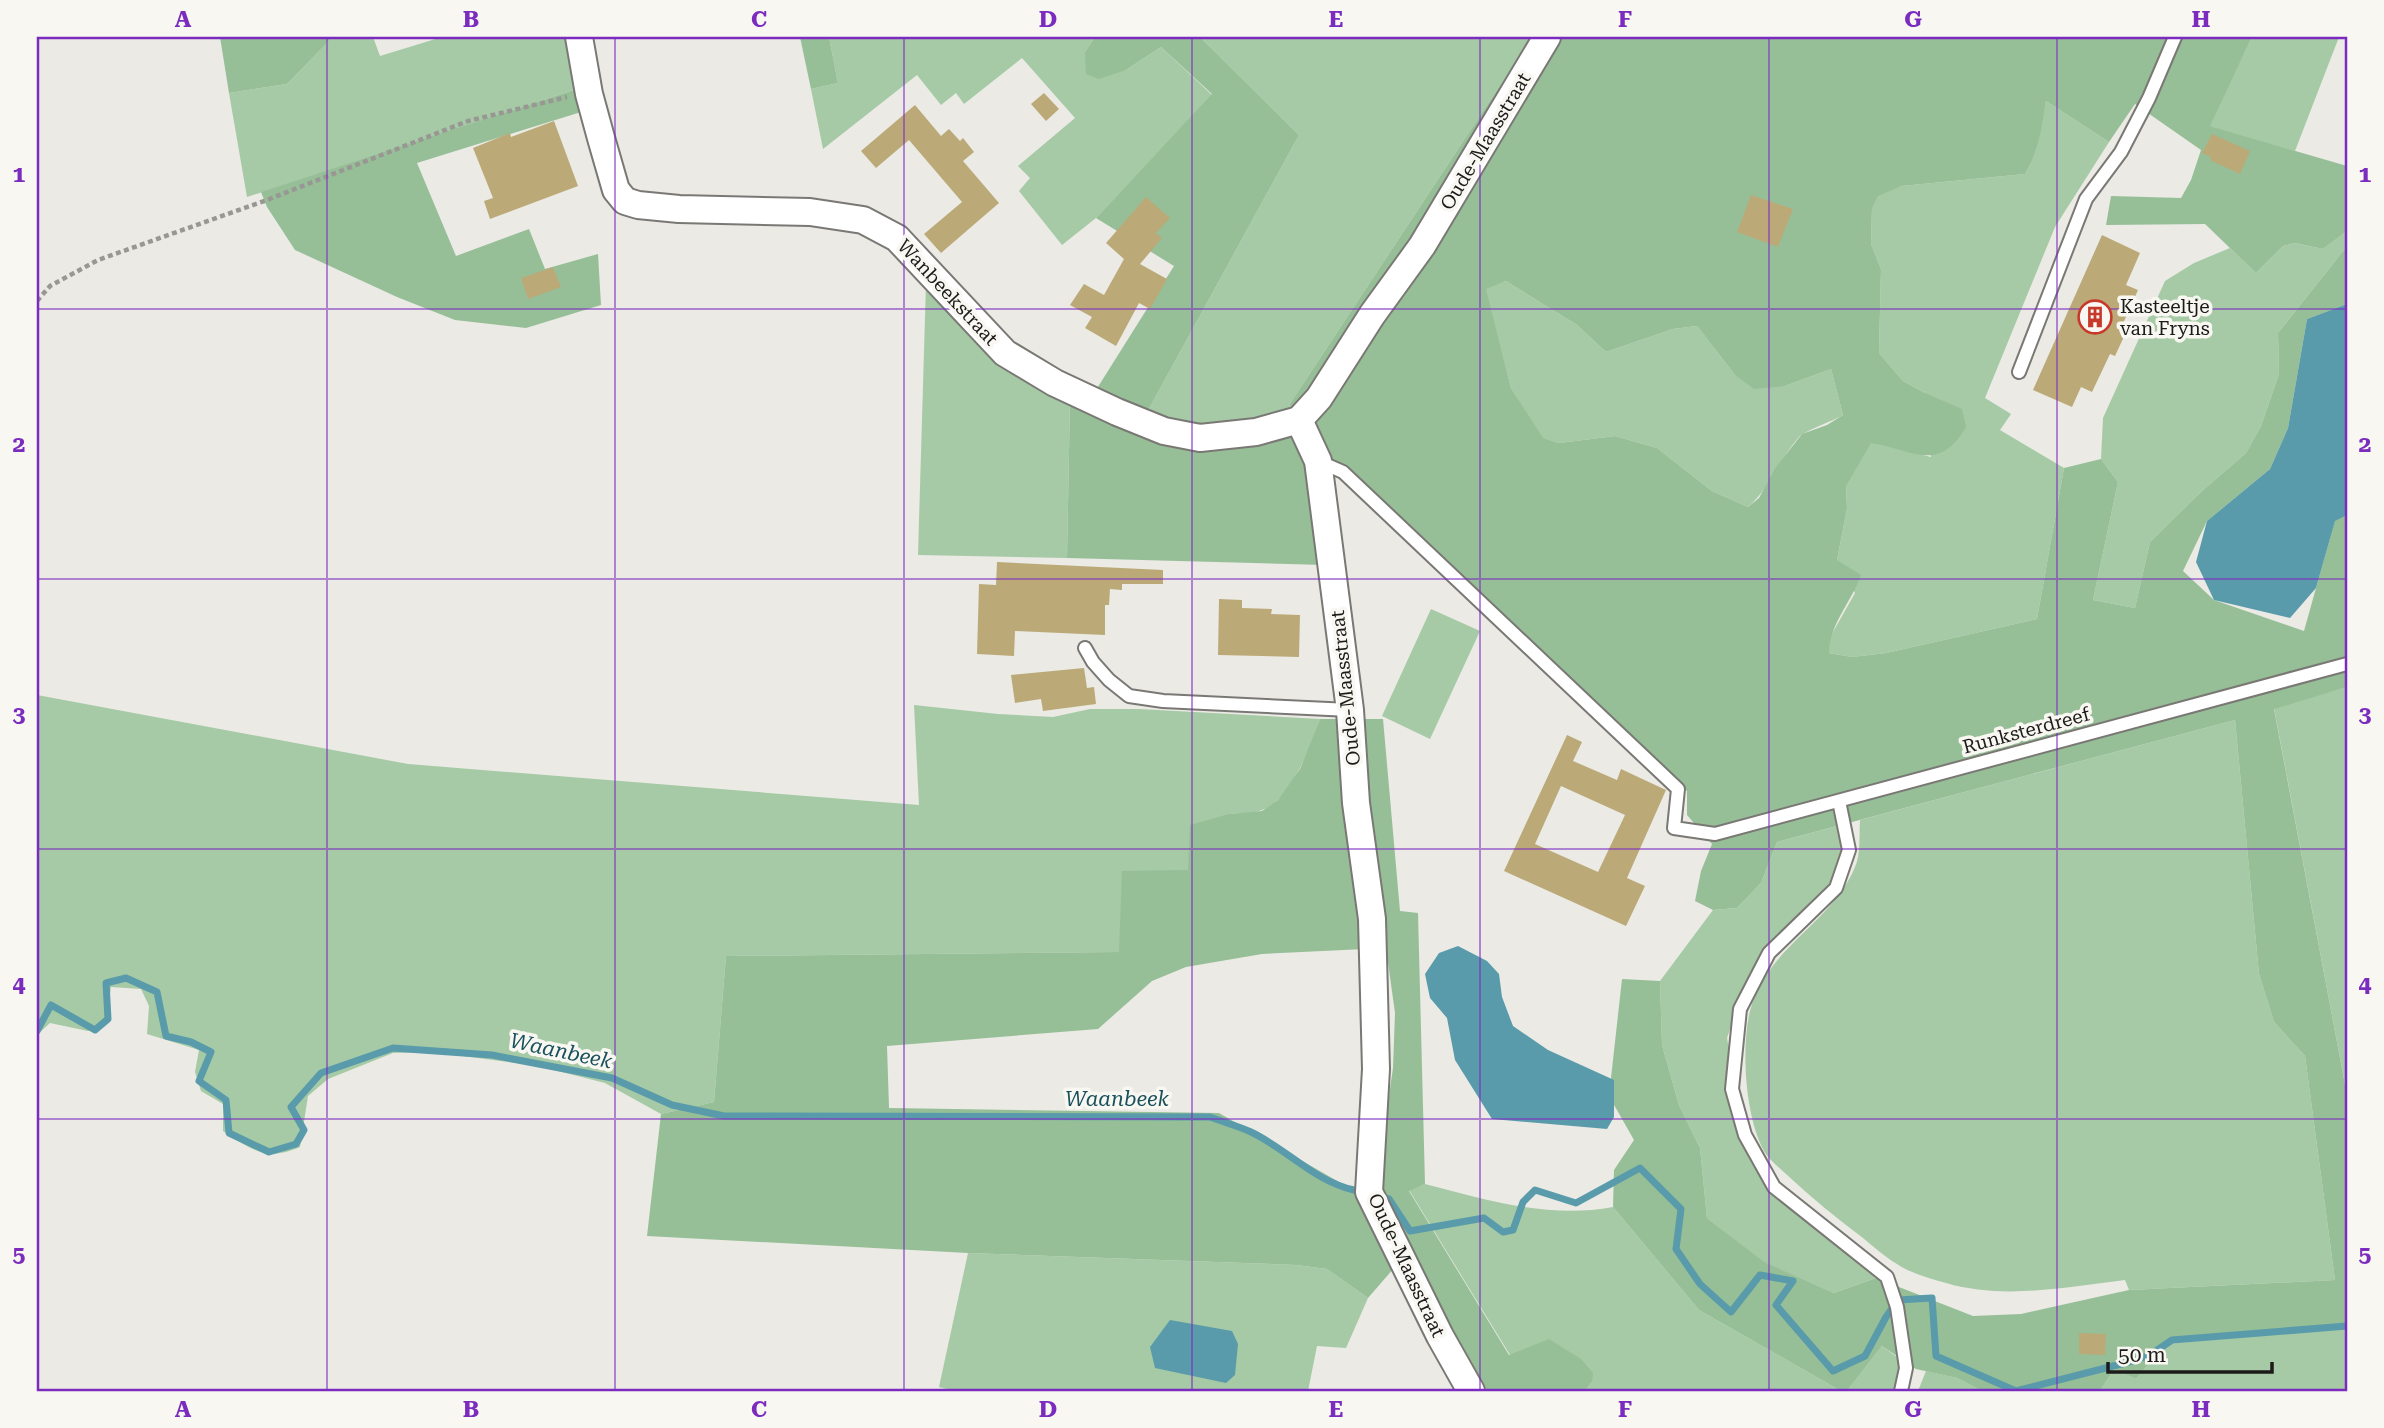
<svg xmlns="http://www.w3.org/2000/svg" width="2384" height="1428" viewBox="0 0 2384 1428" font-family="'Roboto Serif',serif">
<rect width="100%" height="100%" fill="#ebeae5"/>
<g fill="#a5caa5">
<path d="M333 37H373L380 56 442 37H568L577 89 247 197 229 93 287 84Z"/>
<path d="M829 37H1095L1085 52 1126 70 1161 47 1212 95 1096 218 1062 245 1019 191 1030 178 1018 166 1075 118 1022 58 964 104 956 93 941 105 917 75 823 149 811 89 838 83Z"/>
<path d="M1200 37H1532L1289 405 1302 416 1219 428 1145 416 1299 135Z"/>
<path d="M2252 37H2339L2295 151 2209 126Z"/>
<path d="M2046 101 2109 142 2055 227 1985 398 2011 414 2000 430 2064 468 2037 619 1886 653 1852 657 1829 653V639L1855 593 1837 560 1847 509 1846 487 1871 442 1931 457 1925 393 1903 381 1879 353 1881 269 1871 244 1872 207 1878 195 1902 186 2025 174C2039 152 2041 126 2046 101Z"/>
<path d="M2347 231V246L2278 333 2279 374 2261 426 2246 453 2202 491 2150 542 2135 608 2093 600 2118 482 2101 459 2103 418 2165 281 2194 263 2230 248 2256 273 2283 246 2295 243 2323 249Z"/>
<path d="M1506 281 1577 325 1606 352 1673 329 1697 326 1735 375 1785 386 1831 369 1843 415C1833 421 1804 431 1799 437 1780 458 1770 488 1748 507L1712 491 1657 448 1615 436 1559 443 1542 438 1511 388 1485 288Z"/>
<path d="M926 284 1070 399 1067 558 918 555Z"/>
<path d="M1431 609 1480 631 1430 739 1382 716Z"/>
<path d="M2347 687V1095L2274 708Z"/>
<path d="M37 695 408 764 919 805 914 705 998 714 1053 717 1090 709H1139L1320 719C1309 747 1293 799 1262 810 1253 814 1239 813 1229 814L1188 870 1120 952 726 956 714 1102 661 1114 605 1083 538 1066 432 1052 393 1053 328 1079 308 1096 300 1147C265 1162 253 1150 223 1131V1104L201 1091 195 1072 199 1050 147 1034 149 1006 141 989 111 987 106 1024 88 1031 50 1023 37 1035Z"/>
<path d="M2235 720 2259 974 2274 1022 2305 1056 2335 1280 2129 1290 2125 1280C2066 1287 2004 1300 1946 1283 1931 1279 1910 1273 1897 1264 1885 1257 1874 1247 1863 1238 1836 1218 1811 1197 1786 1174 1779 1167 1769 1160 1764 1151 1745 1116 1741 1049 1750 1011 1766 948 1832 923 1855 867 1861 854 1859 834 1860 820Z"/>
<path d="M1845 824 1846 842 1834 879 1799 913 1744 986 1727 1038 1743 1127 1756 1163 1831 1239 1876 1278 1834 1293 1763 1262 1707 1218 1700 1148 1679 1105 1662 1045 1660 981 1713 910 1737 908 1761 883 1777 842Z"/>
<path d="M1425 1184C1486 1200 1549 1219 1613 1207L1699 1310 1841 1391H1585L1592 1382 1510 1355 1409 1190Z"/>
<path d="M968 1253 1296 1265 1327 1269 1368 1298 1346 1348 1317 1346 1308 1391H955L939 1387Z"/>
<path d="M2347 1328V1391H2100L2114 1369 2136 1379 2165 1344Z"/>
<path d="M1882 1346 1908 1365 1898 1391H1847Z"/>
<path d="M1926 1371 1957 1378 1982 1391H1918Z"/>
</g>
<g fill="#96bf97" fill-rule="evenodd">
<path d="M220 37H333L287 84 229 93Z"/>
<path d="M800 37H829L838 83 811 89Z"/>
<path d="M1095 37H1200L1299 135 1145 416 1096 390 1174 266 1096 218 1212 94 1161 47 1126 70 1099 79 1086 74 1085 52Z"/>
<path d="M1532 37H2252L2210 126 2347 166V231L2323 249 2295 243 2283 246 2256 273 2205 224 2106 225 2111 196 2181 198 2191 180 2201 150 2135 104 2109 142 2046 101C2042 126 2039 152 2025 174L1902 186 1878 196 1872 208 1871 244 1881 269 1879 353 1903 381 1925 393 1962 409 1966 427C1938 474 1914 450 1871 443L1846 487 1847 509 1837 560 1861 575C1852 601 1829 625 1829 653L1852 657 1886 653 2037 619 2064 468 2101 459 2118 482 2093 600 2135 608 2150 542 2202 491 2246 453 2261 426 2279 374 2278 333 2347 246V304L2307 319 2288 428 2270 469 2207 521 2183 571 2214 600 2304 631 2335 520 2347 515V687L2274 709 2347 1095V1328L2165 1344 2136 1379 2114 1369 2100 1391H1982L1957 1378 1916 1369 1882 1346 1847 1391H1841L1699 1310 1613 1207 1614 1170 1634 1140 1609 1096 1622 979 1660 981 1662 1045 1679 1105 1700 1148 1707 1218 1764 1262 1834 1293 1876 1278 1973 1316 2021 1314 2129 1290 2335 1280 2305 1056 2274 1022 2259 974 2235 720 1777 842 1761 883 1737 908 1713 910 1695 901 1701 871 1712 844 1687 815V791L1345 470 1329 472 1324 565 1067 558 1070 399 1212 449 1249 447 1305 431 1315 425 1289 405ZM1506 281 1577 325 1606 352 1673 329 1697 326 1735 375 1754 389 1785 386 1831 369 1843 415 1827 425 1802 434 1776 467 1759 498 1748 507 1712 491 1657 448 1615 436 1559 443 1543 438 1511 388 1486 289Z"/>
<path d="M577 89 581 112 417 163 456 256 529 229 545 269 598 254 601 305 526 328 455 320 397 297 295 250 267 207 261 192Z"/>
<path d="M1320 719H1383L1400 911 1418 913 1425 1184 1409 1191 1509 1355 1549 1339 1581 1359 1593 1373 1592 1382 1585 1391H1479L1376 1186 1393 1068 1395 1013 1386 948 1262 954 1186 967 1152 981 1098 1029 887 1046 889 1108 1219 1113 1358 1193 1394 1268 1368 1298 1327 1269 1296 1265 968 1253 647 1236 661 1114 714 1102 726 956 1119 952 1122 871 1188 870 1190 825 1229 814 1262 811 1278 800 1300 769Z"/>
</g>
<g fill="#599baa">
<path d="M2347 304V515L2335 521 2316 588 2290 618 2214 600 2196 562 2207 521 2270 469 2288 428 2307 319Z"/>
<path d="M1458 946 1487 961 1499 974 1502 997 1513 1026 1548 1050 1614 1080V1117L1607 1129 1492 1119 1455 1060 1447 1018 1430 998 1425 974 1439 953Z"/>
<path d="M1170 1320 1232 1331 1238 1344 1235 1375 1226 1383 1155 1368 1150 1347Z"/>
</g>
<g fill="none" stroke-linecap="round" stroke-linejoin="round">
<g stroke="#599baa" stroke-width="7">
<path d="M37 1031 51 1005 95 1030 108 1019 106 983 126 978 157 992 166 1036 191 1042 211 1052 199 1081 226 1100 229 1133 269 1152 296 1144 304 1130 291 1107 321 1073 393 1048 492 1055 612 1078 672 1105 724 1116 1210 1117C1223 1122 1238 1126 1251 1132 1287 1149 1314 1181 1354 1190"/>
<path d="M1378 1196 1389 1199 1410 1231 1484 1218 1503 1232 1513 1230 1523 1202 1535 1190 1576 1203 1640 1168 1681 1209 1676 1249 1700 1284 1731 1312 1760 1275 1793 1281 1776 1305 1833 1371 1865 1356 1886 1317 1898 1300 1932 1298 1936 1356 2016 1391 2129 1362 2150 1355 2172 1340 2347 1326"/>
</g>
</g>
<g fill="#bbaa78" fill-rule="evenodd">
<path d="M1044 93 1059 109 1046 121 1031 104Z"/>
<path d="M915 105 941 136 949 129 960 141 963 138 974 152 963 161 999 203 941 253 924 234 962 202 909 140 876 168 861 151Z"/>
<path d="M554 121 578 186 490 219 484 201 493 198 473 148 510 133 511 137Z"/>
<path d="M2212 134 2250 151 2240 174 2210 160 2211 157 2202 153Z"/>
<path d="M1751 195 1793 209 1778 247 1737 232Z"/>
<path d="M1146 197 1170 218 1156 233 1162 238 1140 264 1167 279 1150 309 1139 303 1116 346 1085 328 1092 317 1070 305 1084 284 1104 295 1124 259 1106 243Z"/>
<path d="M2102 235 2140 253 2126 285 2138 290 2121 328 2127 330 2115 356 2110 354 2092 392 2081 387 2072 407 2033 390Z"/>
<path d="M553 267 561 287 528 299 521 278Z"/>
<path d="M997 562 1163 570V584H1122V590L1110 589 1109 605H1105V635L1015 631 1014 656 977 654 979 584 996 585Z"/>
<path d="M1219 599 1242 600V608L1272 609 1271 614 1300 615 1299 657 1218 655Z"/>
<path d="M1084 668 1087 688 1094 687 1096 704 1043 711 1041 699 1015 703 1011 675Z"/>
<path d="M1567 735 1582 742 1573 761 1617 780 1621 769 1666 790 1627 878 1645 886 1626 926 1504 871ZM1561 786 1625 815 1598 872 1535 844Z"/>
<path d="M2079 1333 2106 1334 2105 1355 2079 1354Z"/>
</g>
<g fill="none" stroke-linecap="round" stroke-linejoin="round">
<defs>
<g id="service">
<path d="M2019 372 2086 199 2121 152 2149 98 2175 37"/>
<path d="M1318 461 1343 472 1678 789 1674 828 1715 834 2347 664"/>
<path d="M1085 648 1093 662 1109 680 1129 696 1163 701 1350 710"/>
<path d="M1839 801 1849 850 1836 888 1769 953 1740 1009 1732 1089 1745 1135 1774 1187 1887 1277 1897 1307 1906 1368 1901 1391"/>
</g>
<g id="minor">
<path d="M579 37 589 94 601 138 616 190 625 201 638 205 679 209 810 212 863 220 897 238 1005 353 1055 383 1117 412 1164 431 1200 438 1256 432 1299 420"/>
<path d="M1299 420 1318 461 1350 710 1356 803 1372 919 1376 1069 1369 1192 1440 1336 1471 1391"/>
<path d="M1299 420 1319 398 1372 315 1422 246 1547 37"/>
</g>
</defs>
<use href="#service" stroke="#7a7874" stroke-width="16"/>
<use href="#minor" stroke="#7a7874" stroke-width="30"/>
<path stroke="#989793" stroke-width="4.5" stroke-dasharray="5 3.5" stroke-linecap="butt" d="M37 301 50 286 98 260 267 200 468 121 567 97"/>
<use href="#service" stroke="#fff" stroke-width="12"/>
<use href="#minor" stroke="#fff" stroke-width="26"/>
</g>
<path fill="none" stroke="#7b2cbf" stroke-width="2" stroke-opacity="0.55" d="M327 37V1391M615 37V1391M904 37V1391M1192 37V1391M1480 37V1391M1769 37V1391M2057 37V1391M37 309H2347M37 579H2347M37 849H2347M37 1119H2347"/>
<defs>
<symbol id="building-ring" viewBox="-11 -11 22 22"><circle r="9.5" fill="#f9f7f2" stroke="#c73a2b" stroke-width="1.5"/><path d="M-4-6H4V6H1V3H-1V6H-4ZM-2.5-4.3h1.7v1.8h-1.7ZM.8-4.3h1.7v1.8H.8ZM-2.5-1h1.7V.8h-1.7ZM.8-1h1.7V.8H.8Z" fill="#c73a2b"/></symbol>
</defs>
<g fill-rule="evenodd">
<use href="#building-ring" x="2076" y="298" width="38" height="38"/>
</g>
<g text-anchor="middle" stroke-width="7" stroke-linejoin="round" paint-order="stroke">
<g font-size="19" fill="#1c1b19" stroke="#f9f7f2">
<text transform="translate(1485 141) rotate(-59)" y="7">Oude-Maasstraat</text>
<text transform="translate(948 292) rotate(47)" y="7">Wanbeekstraat</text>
<text transform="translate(1345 688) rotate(-96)" y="7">Oude-Maasstraat</text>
<text transform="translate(2026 730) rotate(-15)" y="7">Runksterdreef</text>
<text transform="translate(1407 1265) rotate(65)" y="7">Oude-Maasstraat</text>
</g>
<g font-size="19" fill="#1c1b19" stroke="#f9f7f2" text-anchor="start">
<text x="2120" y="313">Kasteeltje<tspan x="2120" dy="22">van Fryns</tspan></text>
</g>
<g font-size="21" font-style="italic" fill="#18515c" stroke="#f9f7f2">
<text transform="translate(561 1051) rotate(12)" y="7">Waanbeek</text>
<text x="1117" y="1106">Waanbeek</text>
</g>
</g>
<rect width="2384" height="1428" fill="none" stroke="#f9f7f2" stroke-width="77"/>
<path d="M2108 1362v10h164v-10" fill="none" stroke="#1c1b19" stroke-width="3.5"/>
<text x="2118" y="1362" font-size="21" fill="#1c1b19" stroke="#f9f7f2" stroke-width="5" paint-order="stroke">50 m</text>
<rect x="38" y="38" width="2308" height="1352" fill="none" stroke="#7b2cbf" stroke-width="2.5"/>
<g font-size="23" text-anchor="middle" font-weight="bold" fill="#7b2cbf">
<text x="183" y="27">A</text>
<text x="471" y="27">B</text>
<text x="759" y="27">C</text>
<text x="1048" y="27">D</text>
<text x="1336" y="27">E</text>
<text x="1625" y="27">F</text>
<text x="1913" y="27">G</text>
<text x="2201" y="27">H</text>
<text x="19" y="182">1</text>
<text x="2365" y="182">1</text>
<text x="19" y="452">2</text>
<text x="2365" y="452">2</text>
<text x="19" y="722">3</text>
<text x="2365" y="722">3</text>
<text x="19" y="992">4</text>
<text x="2365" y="992">4</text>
<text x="19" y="1262">5</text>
<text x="2365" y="1262">5</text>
<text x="183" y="1417">A</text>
<text x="471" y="1417">B</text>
<text x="759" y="1417">C</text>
<text x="1048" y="1417">D</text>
<text x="1336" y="1417">E</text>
<text x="1625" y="1417">F</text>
<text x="1913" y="1417">G</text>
<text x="2201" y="1417">H</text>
</g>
</svg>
